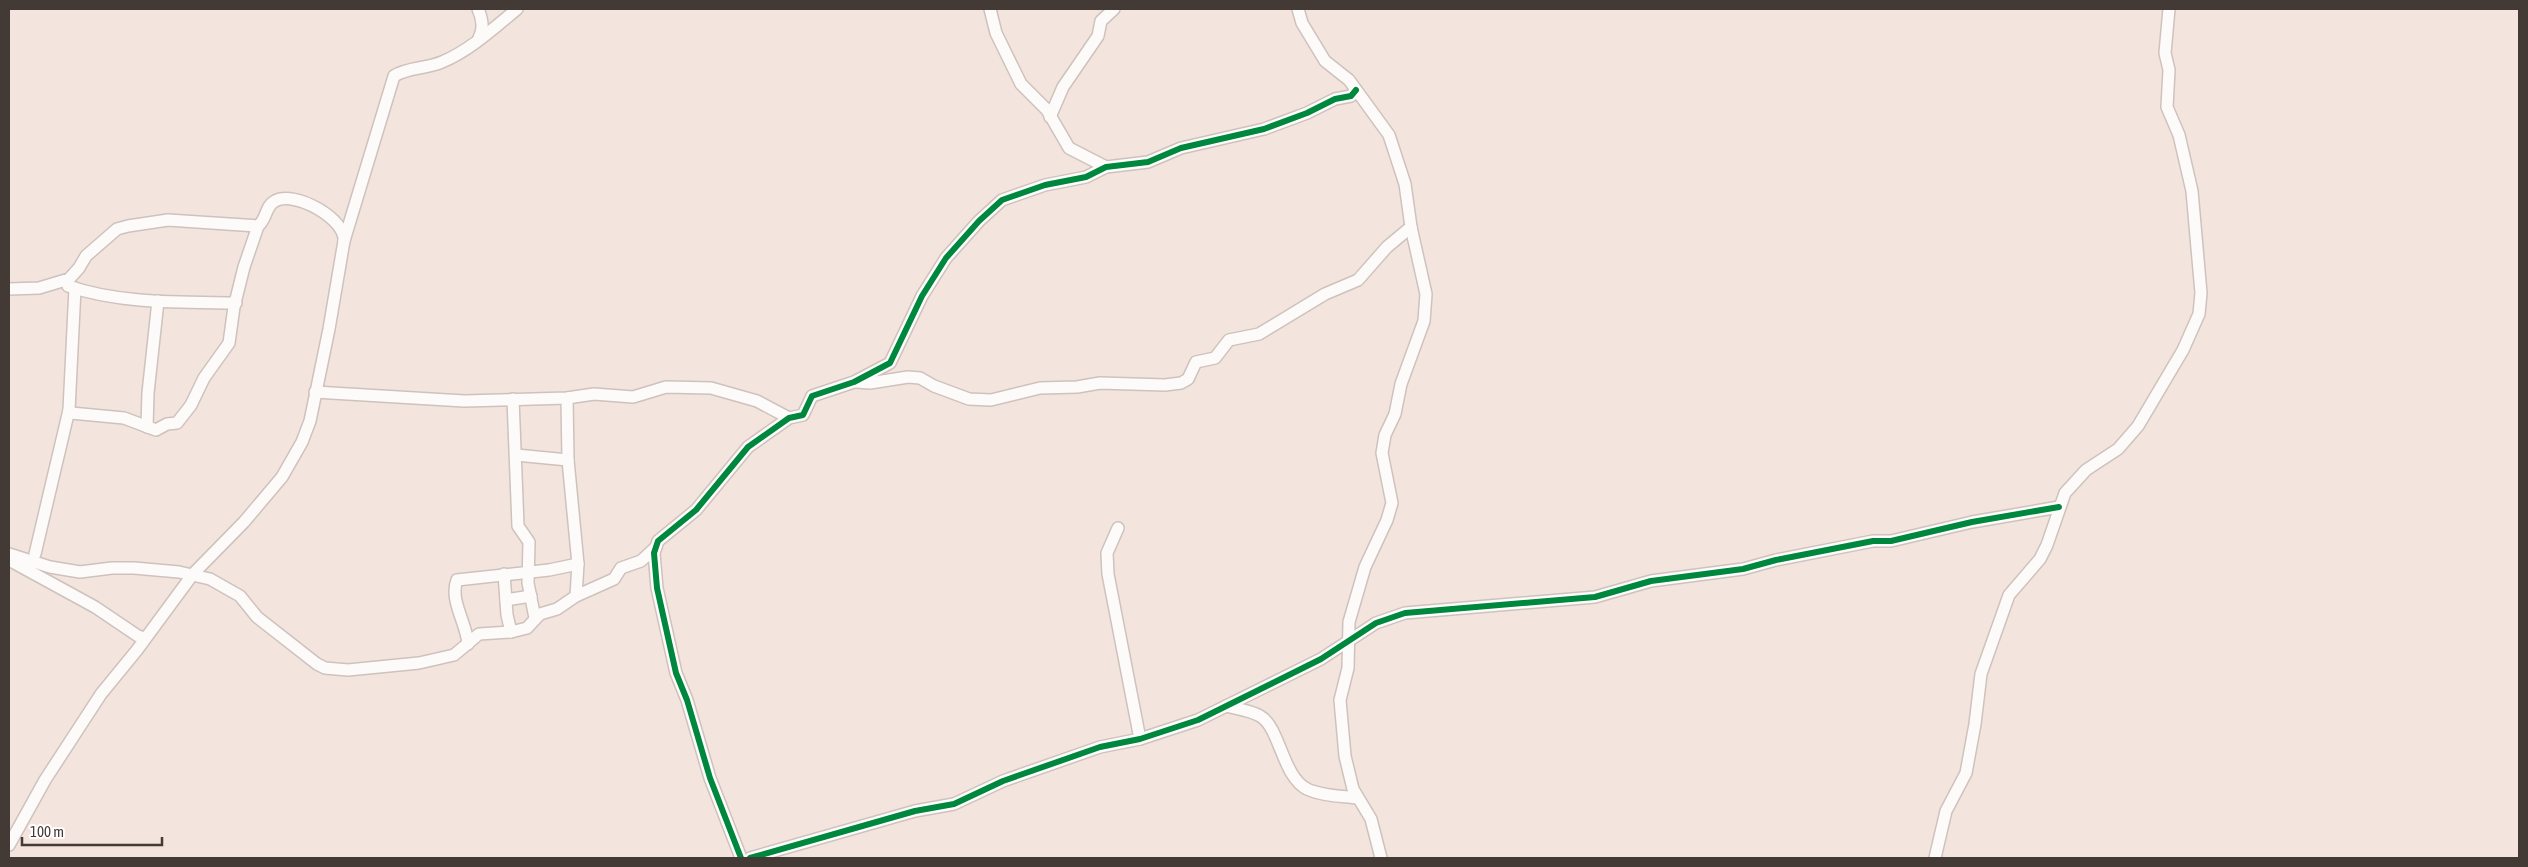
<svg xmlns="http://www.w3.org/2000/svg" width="2528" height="867" viewBox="0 0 2528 867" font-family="'Asap Condensed',sans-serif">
<rect width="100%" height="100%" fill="#f3e4dd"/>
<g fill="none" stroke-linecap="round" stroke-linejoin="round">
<defs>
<g id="minor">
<path d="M478 9C482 18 484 29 479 38"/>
<path d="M990 9 996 33 1021 84 1047 110 1069 148 1106 167"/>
<path d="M1298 9 1302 23 1325 61 1349 80 1389 135 1405 184 1411 227 1426 294 1424 321 1401 384 1395 414 1385 435 1382 453 1392 503 1387 520 1365 567 1349 622 1348 668 1340 700 1345 756 1353 789 1371 819 1381 858"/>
<path d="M1050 117 1063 87 1098 36 1101 21 1114 9"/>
<path d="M68 286C120 304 181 302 236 303"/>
<path d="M9 289 39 288 69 279 79 268 86 256 117 229 128 226 168 220 258 226C267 219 265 206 275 201 295 190 346 219 344 241"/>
<path d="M856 382 870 383 908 377 920 378 934 386 969 399 991 400 1040 388 1077 387 1100 383 1165 385 1181 383 1188 379 1196 362 1215 358 1229 340 1259 334 1325 294 1358 280 1387 247 1411 227"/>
<path d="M315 392 464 401 567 398 594 394 633 397 666 387 711 388 757 401 789 418"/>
<path d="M567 398 568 460 578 564 576 596"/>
<path d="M513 399 518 526 529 542 528 583 535 618"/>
<path d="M69 410 71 413 124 418 156 430 167 424 177 423 191 405 204 378 229 343 234 307 244 267 258 226"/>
<path d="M147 427 148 393 158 301"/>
<path d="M516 455 568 460"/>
<path d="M1118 528 1107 553 1108 574 1140 739"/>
<path d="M9 554 50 567 80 572 112 568H134L179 572 210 579 240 596 257 617 317 664 325 668 348 670 419 663 454 655 479 634 511 632 527 628 540 614 557 609 576 596 614 579 621 568 641 561 656 547"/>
<path d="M35 554 69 410 75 288"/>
<path d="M9 560 95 607 138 636 145 638"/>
<path d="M504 574 507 615 511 632"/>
<path d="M506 600 531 596"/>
<path d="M468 644C467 624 449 600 457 580L549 570 578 564"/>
<path d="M1226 706C1237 709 1250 710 1260 716 1280 727 1282 776 1307 789 1322 796 1341 796 1357 798"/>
<path d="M9 845 45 780 101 694 137 650 193 574 244 522 282 477 302 442 310 421 329 329 344 241 394 76C408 67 426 69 442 62 469 51 494 28 517 9"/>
<path d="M741 858 710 778 687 700 676 673 657 588 654 553 658 541 696 510 748 447 789 418 803 415 812 396 854 382 890 363 922 296 946 258 979 221 1002 200 1045 185 1086 177 1106 167 1148 162 1181 148 1264 129 1307 113 1335 99 1351 96 1356 90"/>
<path d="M750 858 915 811 954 804 1003 781 1100 747 1140 739 1198 720 1321 659 1376 623 1405 613 1595 597 1651 581 1743 569 1776 560 1873 541H1891L1972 522 2059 507"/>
<path d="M1935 858 1946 811 1966 773 1975 724 1981 674 2009 595 2040 559 2047 545 2065 493 2086 470 2118 449 2138 426 2183 350 2199 314 2201 293 2192 191 2179 135 2167 107 2169 70 2165 53 2169 9"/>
</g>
</defs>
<use href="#minor" stroke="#cec2bd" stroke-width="14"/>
<use href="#minor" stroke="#fdfbfa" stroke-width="11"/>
<defs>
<g id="cycleway">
<path d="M741 858 710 778 687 700 676 673 657 588 654 553 658 541 696 510 748 447 789 418 803 415 812 396 854 382 890 363 922 296 946 258 979 221 1002 200 1045 185 1086 177 1106 167 1148 162 1181 148 1264 129 1307 113 1335 99 1351 96 1356 90"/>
<path d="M750 858 915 811 954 804 1003 781 1100 747 1140 739 1198 720 1321 659 1376 623 1405 613 1595 597 1651 581 1743 569 1776 560 1873 541H1891L1972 522 2059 507"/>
</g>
</defs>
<use href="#cycleway" stroke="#fff" stroke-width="9"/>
<use href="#cycleway" stroke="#00873e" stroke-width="6"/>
</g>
<rect width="2528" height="867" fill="none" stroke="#443a35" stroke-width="20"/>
<path d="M22 837v8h140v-8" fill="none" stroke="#443a35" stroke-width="2.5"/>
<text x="30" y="837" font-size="15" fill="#443a35" stroke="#ffffff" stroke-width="4" paint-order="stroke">100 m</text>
</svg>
